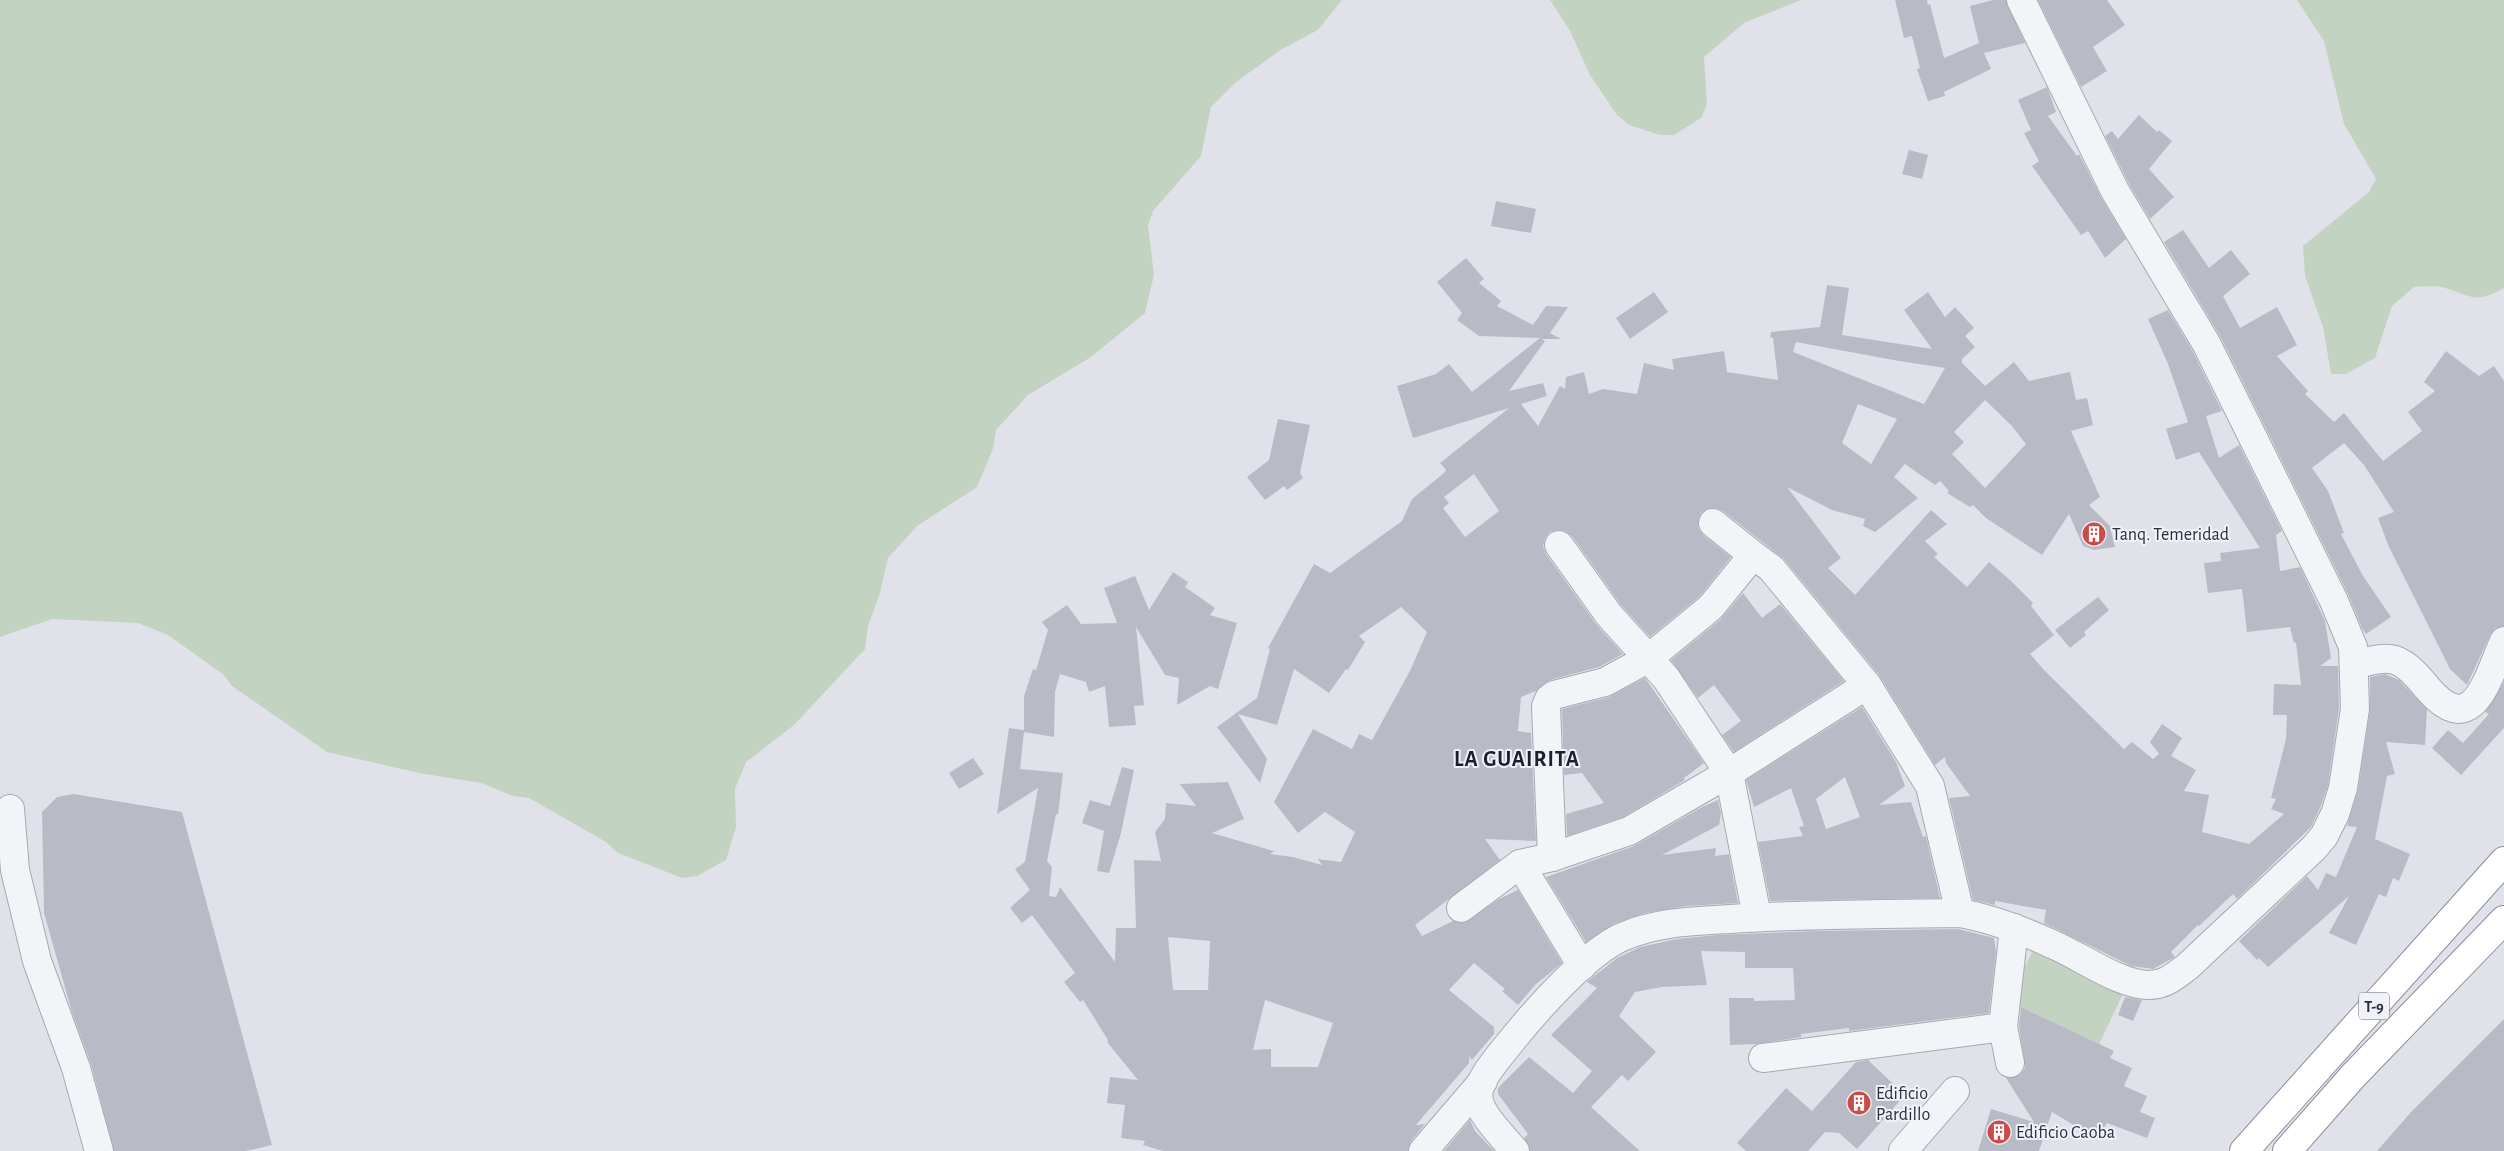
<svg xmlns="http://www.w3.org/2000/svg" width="2504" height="1151" viewBox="0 0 2504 1151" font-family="'Alegreya Sans',sans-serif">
<rect width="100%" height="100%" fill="#e1e2e9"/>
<g fill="#c3d3c2">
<path d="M0 0H1342L1318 30 1282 49 1236 82 1211 107 1201 156 1153 211 1148 225 1154 275 1145 313 1091 357 1028 395 996 430 993 449 977 487 917 526 888 558 880 593 868 626 865 649 794 725 746 762 735 789 736 827 726 860 697 876 682 878 618 853 606 842 529 798 513 796 481 783 419 773 327 752 232 686 224 675 168 635 138 623 52 619 0 637Z"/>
<path d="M1550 0H1801L1744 23 1704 57 1707 104 1701 118 1674 135H1660L1629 125 1617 115 1590 75 1570 31Z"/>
<path d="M2297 0H2504V288C2475 304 2474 297 2445 288 2436 285 2424 287 2414 287L2392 306 2375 358 2346 374H2331L2323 327 2305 276 2303 246 2369 192 2376 179 2344 124 2324 41Z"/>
<path d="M2035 946 2125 990 2099 1044 2008 1001Z"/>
</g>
<g fill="#b8bbc6" fill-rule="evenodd">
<path d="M1895 0H1927L1928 5 1930 4 1944 58 1979 43 1970 6 1993 0H2006L2025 43 1984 53 1991 69 1944 92 1945 96 1928 101 1917 69 1920 68 1912 36 1904 38Z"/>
<path d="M2038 0H2107L2125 25 2093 47 2107 71 2081 87Z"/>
<path d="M2047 87 2056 112 2048 116 2077 156 2079 154 2102 199 2126 239 2105 258 2088 231 2081 235 2032 166 2039 161 2024 133 2031 130 2018 100Z"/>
<path d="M2139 115 2157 132 2159 130 2172 141 2149 169 2174 197 2150 219 2129 184 2105 136 2112 131 2118 139Z"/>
<path d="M1909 150 1928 155 1922 179 1902 174Z"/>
<path d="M1496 201 1536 209 1531 233 1491 226Z"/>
<path d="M2183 230 2209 268 2231 250 2250 274 2223 296 2240 328 2277 307 2297 345 2277 356 2308 391 2305 394 2334 422 2344 413 2383 461 2422 431 2408 412 2435 391 2424 382 2446 351 2479 376 2494 366 2504 381V626L2495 628 2490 635 2467 685 2450 669 2389 547 2378 518 2394 512 2364 465 2344 443 2312 468 2328 491 2344 533 2341 534 2363 576 2391 617 2366 634 2362 628 2348 594 2220 336 2164 242Z"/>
<path d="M1466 258 1484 279 1479 283 1501 301 1497 306 1533 325 1546 306 1568 307 1550 333 1561 339H1542L1545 341 1509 391 1543 383 1547 396 1521 404 1538 426 1560 386 1565 389 1566 377 1584 372 1589 394 1603 389 1637 394 1644 363 1674 370 1672 359 1724 351 1727 372 1778 380 1773 338 1770 337 1771 332 1820 327 1827 285 1849 288 1842 335 1932 349 1904 310 1928 292 1945 317 1955 307 1974 328 1965 336 1975 347 1962 359V363L1985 386 2014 362 2029 381 2070 372 2076 400 2087 398 2093 425 2071 431 2100 497 2089 505 2110 526 2115 547 2094 550 2083 546 2069 514 2042 555 1986 518 1973 505 1970 507 1947 493 1949 491 1940 481 1935 485 1905 464 1894 477 1918 498 1875 532 1863 526 1865 519 1832 510 1787 487 1841 558 1828 568 1855 595 1931 510 1947 524 1925 541 1938 554 1934 557 1967 587 1989 562 2010 580 2033 603 2031 606 2054 635 2030 654 2044 670 2124 749 2132 742 2153 759 2159 754 2150 742 2162 724 2182 738 2171 756 2196 770 2184 791 2209 795 2202 832 2249 844 2284 814 2271 809 2276 799 2271 798 2286 739 2287 715H2273L2274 684 2301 685 2296 642 2294 643 2290 627 2247 632 2242 589 2208 593 2204 563 2221 561 2220 553 2260 548 2199 452 2176 460 2166 429 2188 422 2168 364 2148 319 2168 310 2192 350 2222 411 2206 416 2219 458 2239 445 2282 531 2276 535 2280 571 2300 567 2325 621 2331 658 2320 666H2338L2339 708 2328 785 2320 808 2311 827 2237 899 2233 894 2199 926 2198 925 2171 952 2175 957 2153 969 2131 966 2044 923 2046 910 1995 901V905L1973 900 1949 798 1970 796 1946 763 1945 757 1935 765 1879 675 1783 558 1723 511 1715 508 1707 509 1701 513 1698 520V528L1703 535 1731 557 1700 596 1650 637 1621 605 1572 536 1565 531 1557 530 1550 532 1545 538 1543 546 1546 554 1596 624 1623 654 1599 667 1550 680 1536 691 1521 697 1518 731 1531 733 1536 841 1485 839 1500 860 1415 925 1422 936 1453 921 1463 923 1499 899 1518 890 1562 963 1535 985 1518 1005 1502 991 1505 989 1474 963 1449 990 1494 1027V1034L1472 1060 1469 1056V1063L1416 1125 1425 1124 1411 1141 1408 1151H1163L1143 1145 1145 1141 1121 1138 1125 1105 1107 1103 1110 1077 1138 1080 1107 1042 1108 1040 1083 1000 1080 1002 1064 982 1075 973 1032 915 1022 923 1010 908 1030 890 1015 869 1025 862 1038 788 997 814 1009 728 1024 730V696L1033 669 1036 670 1048 630 1042 622 1067 605 1081 624 1117 623 1104 588 1135 576 1149 610 1173 572 1188 582 1185 587 1215 608 1210 615 1237 623 1218 689 1210 686 1177 705 1179 678 1165 675 1136 627 1144 705 1134 706 1136 725 1109 727 1105 686 1089 692 1086 682 1060 674 1055 692 1054 737 1024 732 1020 769 1063 773 1058 815 1056 814 1047 861 1052 867 1049 896 1056 897 1060 887 1115 962 1116 928H1136L1134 860 1161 861 1155 832 1165 819 1166 803 1196 806 1180 784 1228 782 1244 819 1212 833 1274 851 1270 854 1293 857 1322 865 1318 859 1341 862 1355 832 1325 812 1298 833 1274 802 1313 729 1352 749 1359 734 1372 740 1410 671 1427 632 1401 607 1359 636 1365 642 1348 670 1346 669 1329 693 1294 669 1277 725 1238 714 1267 759 1260 783 1217 727 1257 698 1270 649 1268 648 1314 564 1330 573 1402 521 1412 499 1444 473 1446 470 1440 463 1509 408 1413 438 1397 386 1436 374 1449 364 1472 392 1540 338 1479 336 1457 320 1462 313 1437 282ZM1796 342 1899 361 1945 368 1924 404 1793 352ZM1985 400 2011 425 2026 444 1985 488 1952 454 1964 442 1954 432ZM1858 404 1897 419 1871 464 1842 443ZM1474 474 1499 511 1465 537 1443 508 1449 503 1444 497ZM1168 937 1210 941 1208 990H1173ZM1265 1000 1333 1023 1318 1067H1271V1049L1253 1050Z"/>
<path d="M1654 292 1668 312 1630 339 1616 318Z"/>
<path d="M1278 419 1310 425 1300 473 1303 478 1287 490 1284 486 1265 500 1247 477 1269 460Z"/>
<path d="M1743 593 1762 618 1780 604 1844 681 1734 752 1722 735 1741 721 1714 685 1698 698 1671 660 1721 619Z"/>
<path d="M2098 597 2109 610 2084 632 2086 635 2070 648 2055 630Z"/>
<path d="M2385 674 2399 680 2427 709 2425 745 2386 742 2395 774 2387 776 2375 839 2410 854 2399 881 2393 878 2386 897 2379 894 2356 945 2329 933 2349 896 2268 967 2259 958 2257 960 2239 941 2307 876 2318 890 2326 873 2336 877 2357 827 2347 826 2358 790 2370 711V677Z"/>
<path d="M1645 678 1704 763 1684 778 1685 780 1623 817 1567 836 1566 814 1604 803 1582 773 1564 775 1562 709 1609 697Z"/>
<path d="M2504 682V728L2461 775 2432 748 2448 730 2463 743 2489 714 2485 712Z"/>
<path d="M1862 707 1896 762 1905 786 1879 805 1911 802 1923 837 1926 836 1940 898 1770 901 1758 842 1803 836 1799 827 1804 826 1791 788 1754 807 1746 780ZM1845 777 1860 817 1826 829 1816 799Z"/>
<path d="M973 758 984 774 959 789 949 773Z"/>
<path d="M1122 767 1134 770 1121 833 1109 873 1097 871 1104 831 1082 823 1090 800 1110 806Z"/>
<path d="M74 794 182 812 272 1145 246 1151H114L91 1064 72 1012 44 913 42 812 57 797Z"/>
<path d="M1718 800 1721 813 1719 825 1662 855 1716 848 1715 856 1729 854 1738 903 1687 906 1645 913 1615 923 1586 942 1546 877 1634 846 1702 807Z"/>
<path d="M1958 929 1994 938 1996 952 1989 1013 1849 1031V1028L1801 1034V1037L1757 1044 1730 1045 1729 998H1754V1001L1795 1000 1793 968H1745V952L1701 951 1707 985 1662 987 1635 992 1619 1016 1656 1052 1628 1081 1622 1075 1591 1107 1640 1151H1530L1524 1138 1528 1134 1498 1094V1088L1529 1057 1573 1093 1592 1071 1551 1035 1597 988 1587 982 1588 981 1617 958 1640 947 1677 939 1717 935 1816 931Z"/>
<path d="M2125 997 2142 1000 2133 1021 2118 1015Z"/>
<path d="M2021 1007 2114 1051 2110 1058 2132 1068 2124 1086 2147 1096 2140 1112 2155 1118 2147 1138 2107 1123 2097 1139 2052 1112 2039 1151H1978L1991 1109 2034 1122 2006 1078 2020 1075 2025 1068 2019 1026Z"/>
<path d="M2504 1019V1151H2377L2412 1111Z"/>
<path d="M1868 1060 1905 1095 1857 1149 1839 1133 1825 1132 1808 1151H1746L1737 1143 1786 1088 1812 1111 1856 1062Z"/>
<path d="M1470 1120 1475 1131 1494 1151H1444Z"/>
</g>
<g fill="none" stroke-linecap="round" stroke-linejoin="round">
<defs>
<g id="minor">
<path d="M1713 523 1753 555"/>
<path d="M1559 545 1609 615 1666 678 1729 773 1757 917"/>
<path d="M2354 665C2366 662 2383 656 2395 660 2409 665 2420 679 2429 690 2474 741 2488 676 2504 641"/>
<path d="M10 809 15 870 37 961 76 1068 99 1151"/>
<path d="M1552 857 1546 706 1549 699 1554 695 1605 682 1649 658 1711 607 1753 555 1771 568 1867 685"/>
<path d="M1520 864 1582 966"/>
<path d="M1461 908 1520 864 1552 857 1629 831 1729 773 1867 685 1930 786 1960 913"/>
<path d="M2003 1027 2010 1063"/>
<path d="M1763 1058 2003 1027 2014 928"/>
<path d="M1423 1151 1483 1081"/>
<path d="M1515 1151C1467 1097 1466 1096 1513 1039 1537 1009 1588 952 1622 937 1656 922 1693 921 1730 919 1806 914 1883 914 1960 913 1993 919 2024 931 2054 945 2082 957 2120 985 2149 985 2165 985 2175 976 2187 967L2314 848 2324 836 2335 814 2343 788 2355 709 2353 647 2334 601 2206 343 2115 191 2021 0"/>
<path d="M1903 1151 1955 1091"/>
</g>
<g id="highway">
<path d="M2244 1151 2504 861"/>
<path d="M2287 1151 2354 1075 2504 920"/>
</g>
</defs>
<use href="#minor" stroke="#a6a8b3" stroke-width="30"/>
<use href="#highway" stroke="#888d9f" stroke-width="30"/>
<use href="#minor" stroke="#f3f4f7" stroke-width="28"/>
<use href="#highway" stroke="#fff" stroke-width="28"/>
</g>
<defs>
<symbol id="building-disc" viewBox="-11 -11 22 22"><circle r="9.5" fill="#cc4a48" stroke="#f0f2f7"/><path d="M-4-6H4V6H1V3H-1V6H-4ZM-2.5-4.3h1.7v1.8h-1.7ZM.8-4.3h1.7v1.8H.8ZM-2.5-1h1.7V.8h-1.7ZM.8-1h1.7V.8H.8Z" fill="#fff"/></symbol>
</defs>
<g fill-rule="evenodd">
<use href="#building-disc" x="2080" y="520" width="28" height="28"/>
<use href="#building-disc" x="1845" y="1089" width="28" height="28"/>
<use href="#building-disc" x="1985" y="1118" width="28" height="28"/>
</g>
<g text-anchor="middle" stroke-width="4" stroke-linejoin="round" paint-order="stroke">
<rect fill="#f0f2f7" stroke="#656977" stroke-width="1" x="2359" y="992.5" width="30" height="27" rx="4"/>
<g font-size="16" font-weight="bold" fill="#292e40">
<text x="2374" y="1012">T-9</text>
</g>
<g font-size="18" fill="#292e40" stroke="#f0f2f7" text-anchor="start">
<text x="2112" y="540">Tanq. Temeridad</text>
<text x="1876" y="1099">Edificio<tspan x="1876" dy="21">Pardillo</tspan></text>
<text x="2016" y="1138">Edificio Caoba</text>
</g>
<g font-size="22" font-weight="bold" letter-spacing="1" fill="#1b1f31" stroke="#f0f2f7">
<text x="1517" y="766">LA GUAIRITA</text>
</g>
</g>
</svg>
